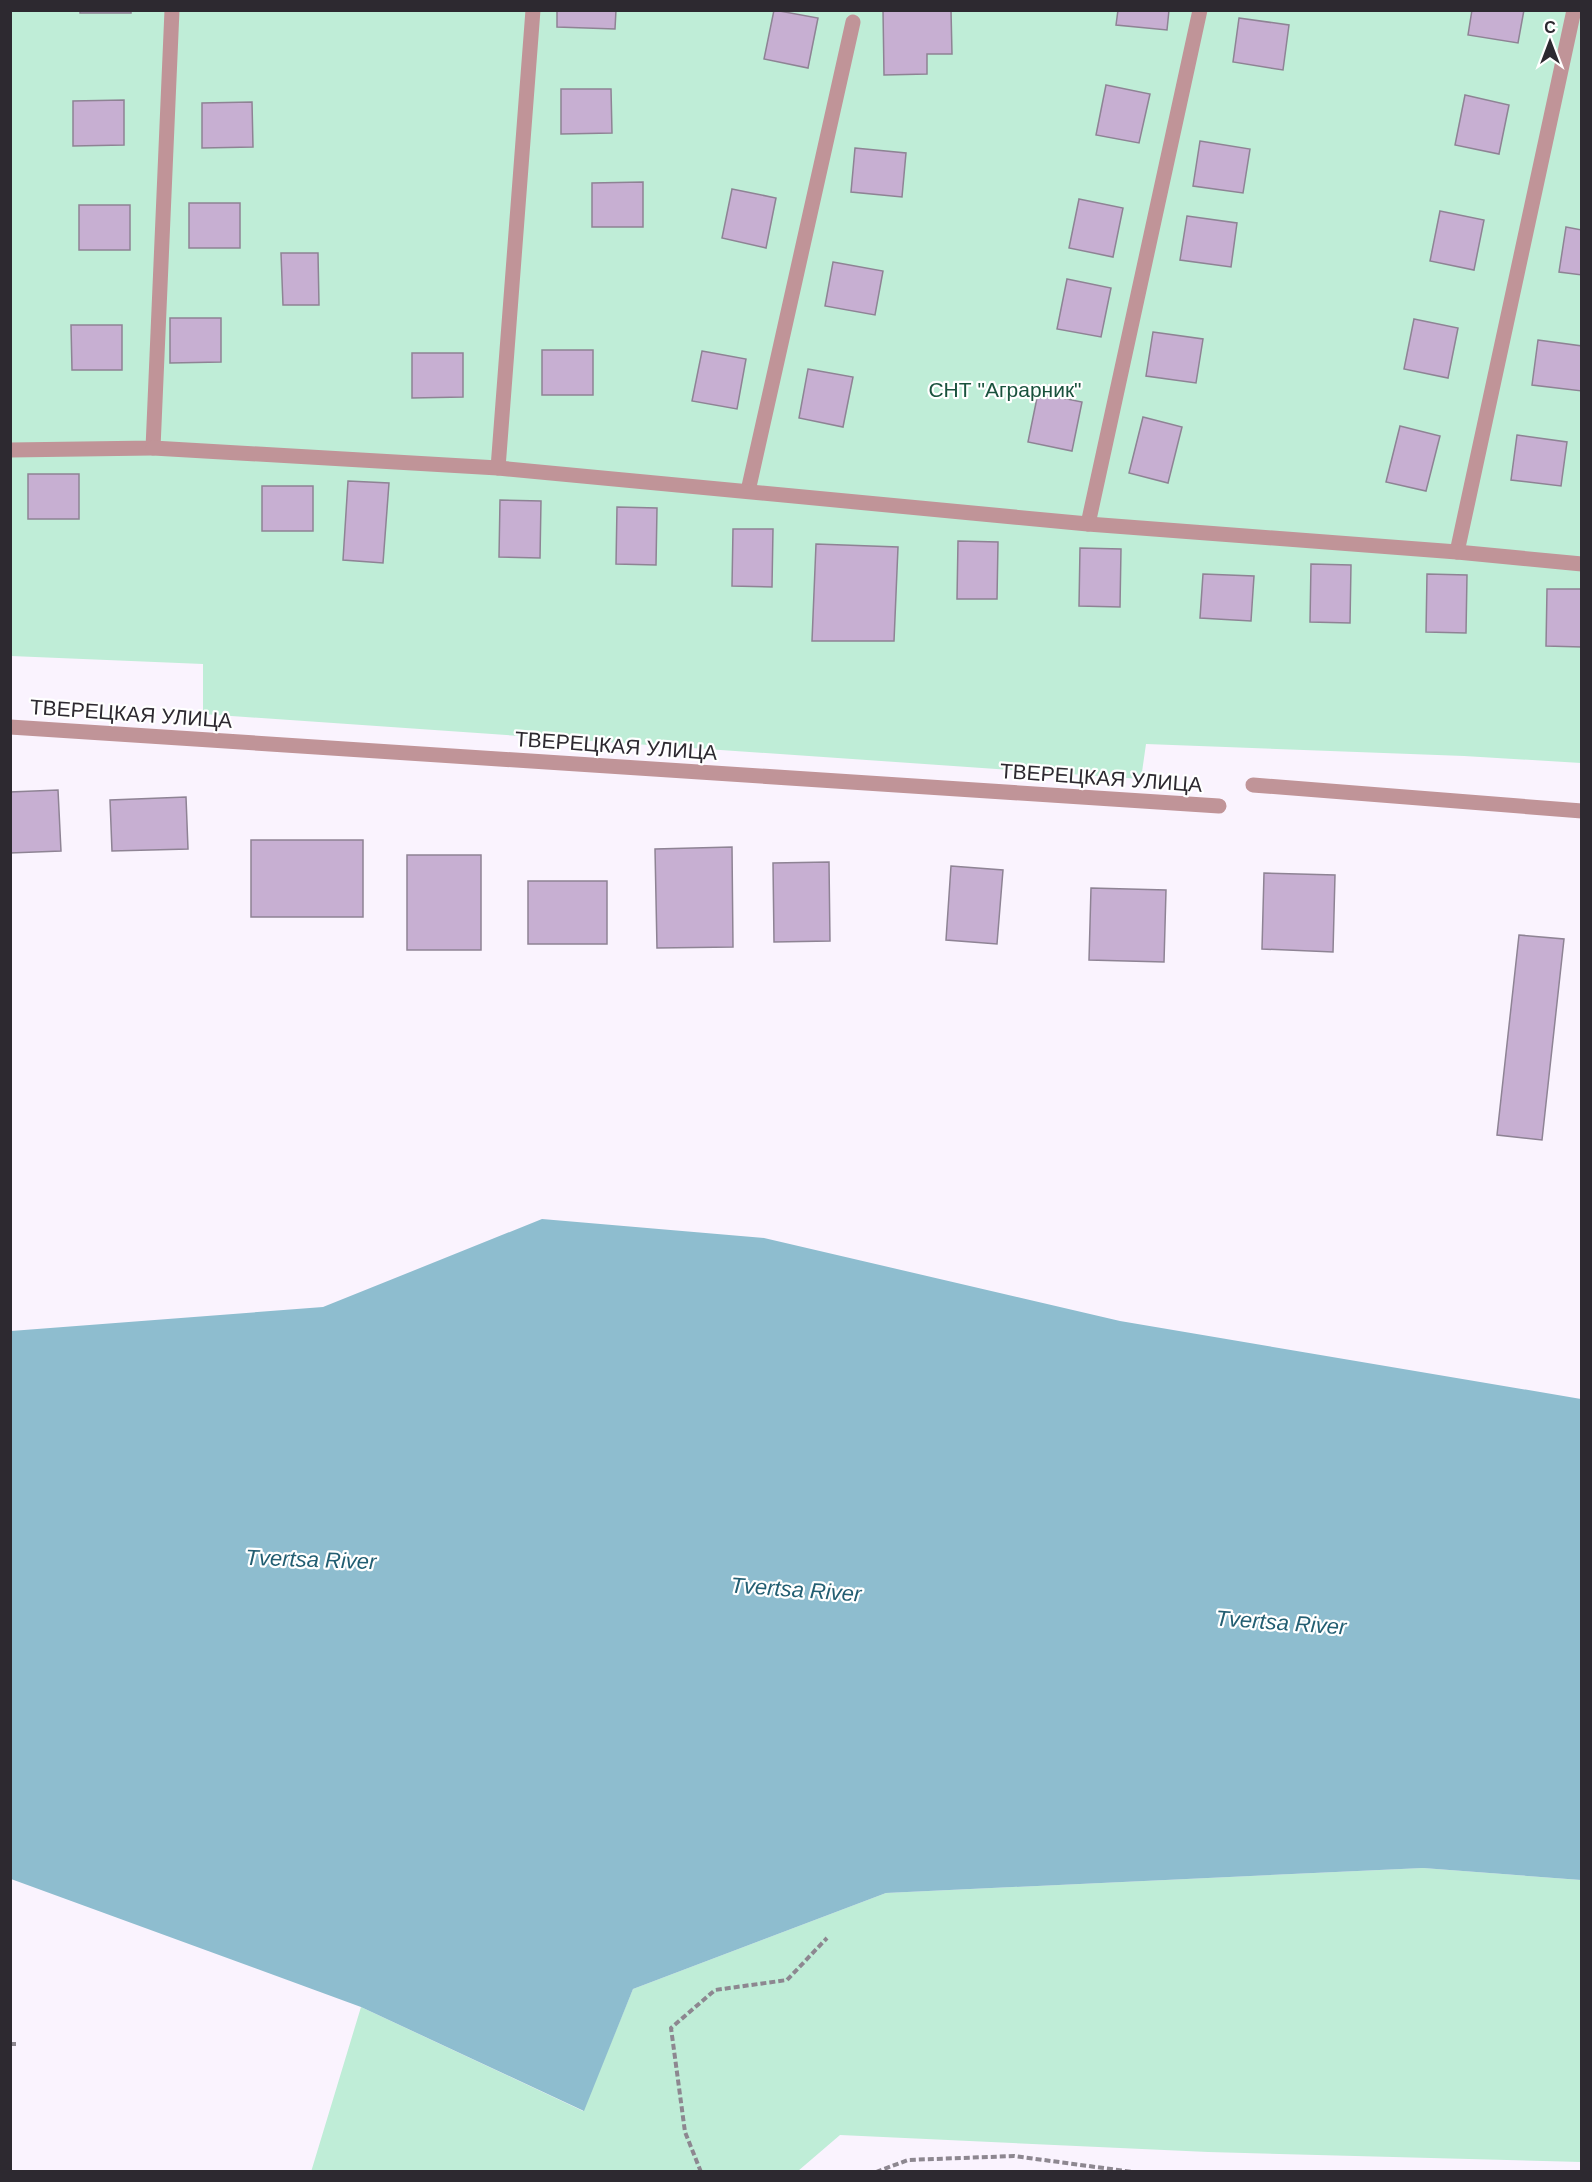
<svg xmlns="http://www.w3.org/2000/svg" width="1592" height="2182" viewBox="0 0 1592 2182" font-family="Arial,sans-serif">
<rect width="100%" height="100%" fill="#faf3fe"/>
<g fill="#bfedd7">
<path d="M11 11H1581V763L1464 756 1146 744 1141 779 203 714V664L11 656Z"/>
<path d="M1423 1868 1581 1880V2162L1208 2152 840 2135 798 2171 311 2172 361 2007 583 2111 633 1989 886 1893Z"/>
</g>
<path fill="#8ebdcf" d="M542 1219 764 1238 1120 1321 1581 1399V1880L1423 1868 886 1893 633 1989 584 2111 361 2007 11 1879V1331L323 1307Z"/>
<g fill="#c7afd2" stroke="#8e8394" stroke-width="1.5">
<rect x="80" y="10" width="51" height="3"/>
<path d="M557 10H616L615 29 557 27Z"/>
<path d="M774 10 818 18 808 68 764 59Z"/>
<path d="M883 10H951L952 54H927V74L884 75Z"/>
<path d="M1118 10H1169L1167 30 1116 25Z"/>
<path d="M1472 10H1524L1518 43 1468 35Z"/>
<path d="M1239 18 1289 25 1283 70 1233 62Z"/>
<path d="M1106 85 1150 94 1139 143 1096 135Z"/>
<path d="M561 89H611L612 133 561 134Z"/>
<path d="M1465 95 1509 105 1499 154 1455 145Z"/>
<path d="M124 100V145L73 146V101Z"/>
<path d="M252 102 253 147 202 148V103Z"/>
<path d="M1200 141 1250 149 1243 193 1193 186Z"/>
<path d="M855 148 906 153 902 197 851 192Z"/>
<path d="M643 182V227H592V183Z"/>
<path d="M732 189 776 198 766 248 722 238Z"/>
<path d="M1079 199 1123 208 1113 257 1069 248Z"/>
<rect x="189" y="203" width="51" height="45"/>
<rect x="79" y="205" width="51" height="45"/>
<path d="M1440 211 1484 220 1474 270 1430 261Z"/>
<path d="M1187 216 1237 223 1231 267 1180 260Z"/>
<path d="M1566 227 1582 230V275L1559 272Z"/>
<path d="M281 253H318L319 305H283Z"/>
<path d="M833 262 883 271 875 315 825 306Z"/>
<path d="M1067 279 1111 288 1101 337 1057 329Z"/>
<path d="M170 318H221V362L170 363Z"/>
<path d="M1414 319 1458 328 1448 378 1404 369Z"/>
<path d="M71 325H122V370H72Z"/>
<path d="M1153 332 1203 339 1196 383 1146 376Z"/>
<path d="M1538 340 1582 346V391L1532 385Z"/>
<rect x="542" y="350" width="51" height="45"/>
<path d="M702 351 746 359 737 409 692 401Z"/>
<path d="M412 353H463V397L412 398Z"/>
<path d="M808 369 853 377 843 427 799 418Z"/>
<path d="M1038 393 1082 402 1072 451 1028 442Z"/>
<path d="M1143 417 1182 427 1168 483 1129 473Z"/>
<path d="M1400 426 1440 436 1426 491 1386 482Z"/>
<path d="M1517 435 1567 442 1561 486 1511 480Z"/>
<rect x="28" y="474" width="51" height="45"/>
<path d="M348 481 389 483 383 563 343 560Z"/>
<rect x="262" y="486" width="51" height="45"/>
<path d="M500 500 541 501 540 558 499 557Z"/>
<path d="M617 507 657 508 656 565 616 564Z"/>
<path d="M733 529H773L772 587 732 586Z"/>
<path d="M958 541 998 542 997 599H957Z"/>
<path d="M816 544 898 547 894 641H812Z"/>
<path d="M1080 548 1121 549 1120 607 1079 606Z"/>
<path d="M1311 564 1351 565 1350 623 1310 622Z"/>
<path d="M1203 574 1254 576 1251 621 1200 618Z"/>
<path d="M1427 574 1467 575 1466 633 1426 632Z"/>
<path d="M1547 589H1582V647L1546 646Z"/>
<path d="M58 790 61 851 10 853V792Z"/>
<path d="M186 797 188 849 112 851 110 800Z"/>
<rect x="251" y="840" width="112" height="77"/>
<path d="M732 847 733 947 657 948 655 849Z"/>
<rect x="407" y="855" width="74" height="95"/>
<path d="M829 862 830 941 774 942 773 863Z"/>
<path d="M951 866 1003 870 997 944 946 940Z"/>
<path d="M1264 873 1335 875 1333 952 1262 949Z"/>
<rect x="528" y="881" width="79" height="63"/>
<path d="M1091 888 1166 890 1164 962 1089 960Z"/>
<path d="M1519 935 1564 939 1542 1140 1497 1135Z"/>
</g>
<g fill="none" stroke-linecap="round" stroke-linejoin="round">
<g stroke="#8d8790" stroke-width="4" stroke-dasharray="6 3" stroke-linecap="butt">
<path d="M10 2044H17"/>
<path d="M701 2172 685 2132 671 2028 715 1990 787 1980 827 1938"/>
<path d="M876 2172 908 2160 1014 2156 1133 2172"/>
</g>
<g stroke="#c09498" stroke-width="15">
<path d="M10 450 153 448 172 10"/>
<path d="M748 491 853 22"/>
<path d="M1088 524 1200 10"/>
<path d="M1457 552 1574 10"/>
</g>
<g stroke="#c09498" stroke-width="15">
<path d="M153 448 498 468 1088 524 1457 552 1582 564"/>
<path d="M498 468 533 10"/>
<path d="M10 727 1219 806"/>
<path d="M1253 785 1582 811"/>
</g>
</g>
<g text-anchor="middle" stroke-width="4.5" stroke-linejoin="round" paint-order="stroke">
<g font-size="21" fill="#1a523d" stroke="#fff">
<text x="1005" y="397">СНТ "Аграрник"</text>
</g>
<g font-size="21" fill="#2d2930" stroke="#fff">
<text transform="translate(131 714) rotate(4)" y="7">ТВЕРЕЦКАЯ УЛИЦА</text>
<text transform="translate(616 746) rotate(4)" y="7">ТВЕРЕЦКАЯ УЛИЦА</text>
<text transform="translate(1101 778) rotate(4)" y="7">ТВЕРЕЦКАЯ УЛИЦА</text>
</g>
<g font-size="22" font-style="italic" fill="#225e72" stroke="#fff">
<text transform="translate(311 1559) rotate(2)" y="8">Tvertsa River</text>
<text transform="translate(796 1589) rotate(4)" y="8">Tvertsa River</text>
<text transform="translate(1281 1622) rotate(4)" y="8">Tvertsa River</text>
</g>
</g>
<rect width="1592" height="2182" fill="none" stroke="#2d2930" stroke-width="24"/>
<g transform="translate(1550 42)" stroke="#ffffff" stroke-width="4.5" paint-order="stroke">
<path d="M0-4.5L10 22L0 15L-10 22Z" fill="#2d2930"/>
<text y="-9" font-size="16" font-weight="bold" text-anchor="middle" fill="#2d2930">С</text>
</g>
</svg>
